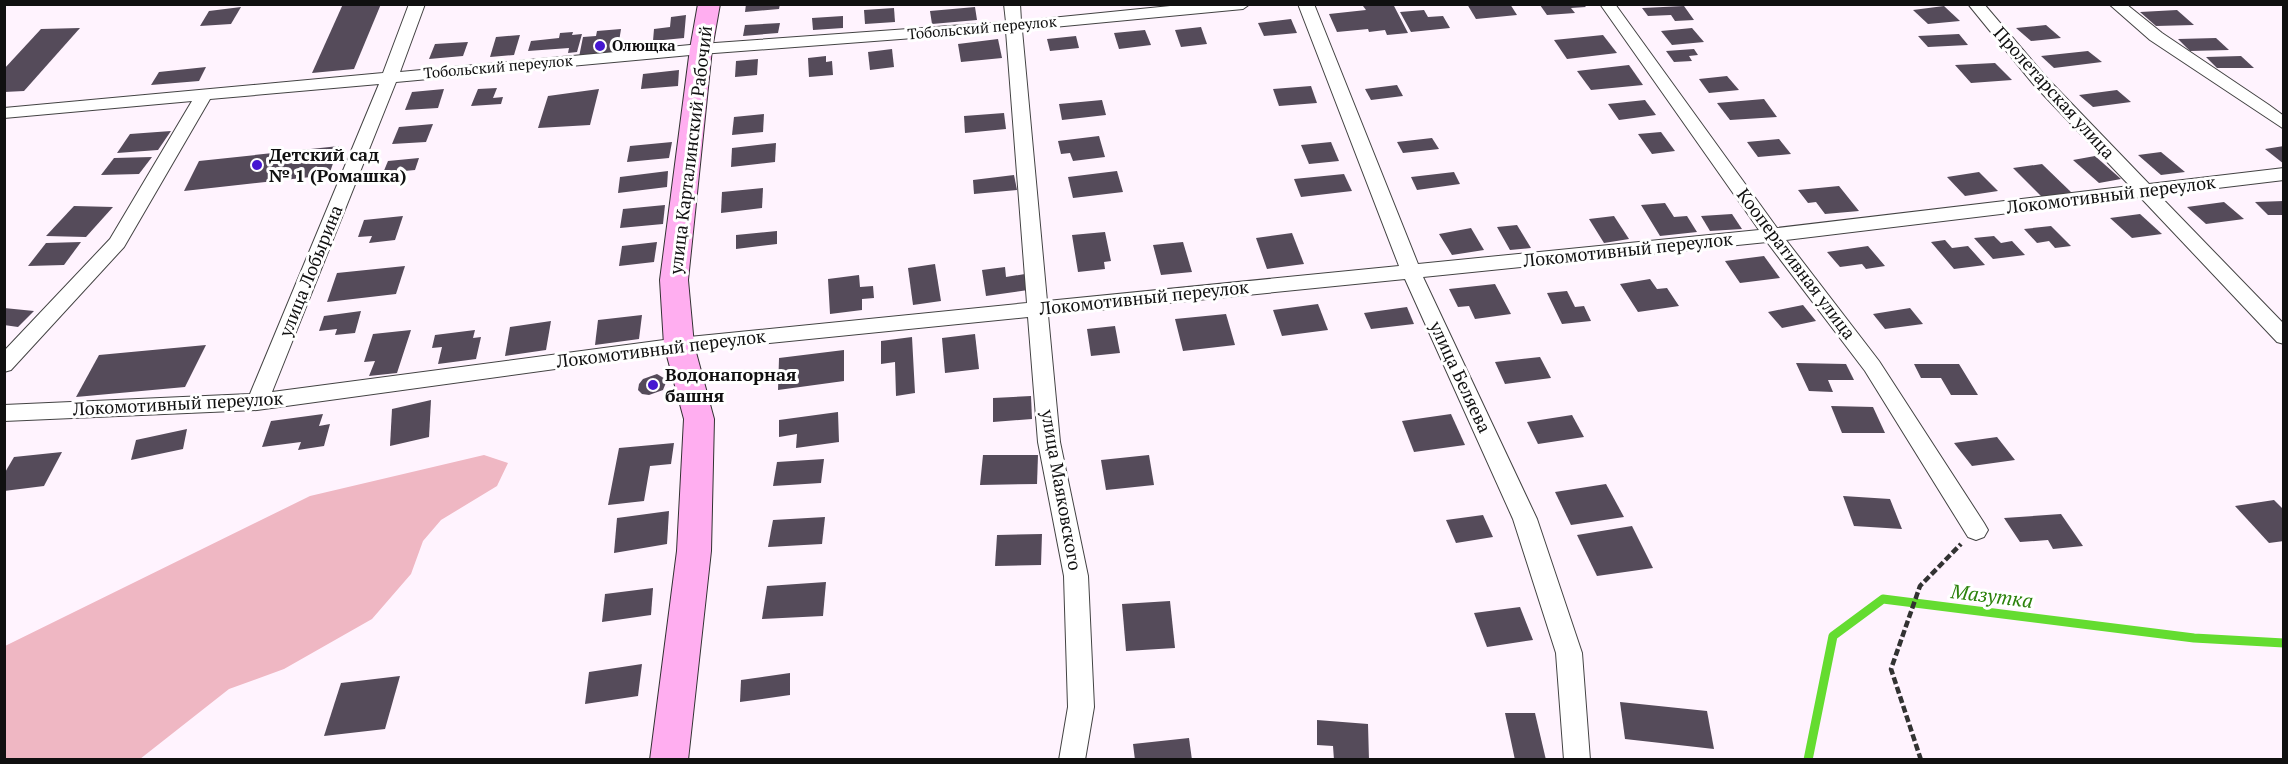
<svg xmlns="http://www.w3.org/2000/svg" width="2288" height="764" viewBox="0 0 2288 764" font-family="'PT Serif',serif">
<rect width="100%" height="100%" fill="#fff3fe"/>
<path fill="#efb7c3" d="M484 455 508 463 497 486 441 520 423 541 411 574 372 619 284 669 229 689 140 759H5V646L310 496Z"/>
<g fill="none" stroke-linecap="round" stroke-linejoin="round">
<path stroke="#64dc30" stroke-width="9" d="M1808 760 1833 636 1883 599 2194 638 2284 643"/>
</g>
<g fill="#554b5a">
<path d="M343 4H381L354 69 312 73Z"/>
<path d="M746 4H780L779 9 745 12Z"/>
<path d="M1393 4 1408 33 1387 35 1385 30 1369 32 1368 29 1337 32 1329 14 1366 10 1363 6Z"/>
<path d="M1467 4H1510L1517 15 1476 19Z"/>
<path d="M1540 5H1584L1586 7 1571 8 1575 13 1547 15Z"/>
<path d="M1684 6 1694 20 1675 21 1671 15 1648 16 1642 8Z"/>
<path d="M1944 6 1960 21 1928 24 1913 10Z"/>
<path d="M241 7 231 24 200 26 209 11Z"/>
<path d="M975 7 977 20 932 24 930 11Z"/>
<path d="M894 8 895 22 865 24 864 10Z"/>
<path d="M1424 10 1428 17 1443 16 1450 28 1411 32 1400 12Z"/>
<path d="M2177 10 2194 25 2156 26 2140 12Z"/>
<path d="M686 15 684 38 653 41 654 29 670 27 671 17Z"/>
<path d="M843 16V28L813 30 812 18Z"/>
<path d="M1291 19 1297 33 1264 36 1258 23Z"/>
<path d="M780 23 778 33 743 36 745 25Z"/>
<path d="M2046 25 2061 38 2031 41 2016 28Z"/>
<path d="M1201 27 1207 44 1181 47 1175 30Z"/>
<path d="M80 28 24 91 4 92V69L41 29Z"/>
<path d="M1692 28 1704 42 1672 45 1661 31Z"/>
<path d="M621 29 617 54 579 57 583 37 596 36 597 31Z"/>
<path d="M1145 30 1151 45 1119 49 1114 33Z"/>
<path d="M573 32 572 35 582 34 577 52 568 53 569 48 528 51 531 41 559 38 560 33Z"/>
<path d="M1959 34 1968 45 1928 47 1918 36Z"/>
<path d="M520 35 514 55 490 57 496 37Z"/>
<path d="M1603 35 1617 53 1567 59 1554 40Z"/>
<path d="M1076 36 1079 48 1050 51 1047 39Z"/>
<path d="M2216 38 2229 50 2190 51 2178 39Z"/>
<path d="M998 39 1002 58 961 62 958 44Z"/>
<path d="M468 42 463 56 429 59 435 44Z"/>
<path d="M892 49 894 67 870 70 868 52Z"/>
<path d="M1694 49 1698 55 1689 56 1692 61 1674 62 1666 51Z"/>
<path d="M2088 51 2102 62 2054 68 2041 56Z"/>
<path d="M826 56V62L832 61 833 75 809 77 808 58Z"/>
<path d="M2241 56 2254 68H2217L2206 57Z"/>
<path d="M758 59 757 75 735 77 736 61Z"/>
<path d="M1995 63 2012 80 1971 83 1955 65Z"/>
<path d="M1629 65 1643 85 1591 90 1577 71Z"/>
<path d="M206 67 199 81 151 85 159 72Z"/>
<path d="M679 70 678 86 641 89 643 74Z"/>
<path d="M1727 76 1739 90 1709 93 1699 79Z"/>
<path d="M1397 85 1403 96 1371 100 1365 89Z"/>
<path d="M1311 86 1317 103 1279 106 1273 89Z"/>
<path d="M497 88 493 98 503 97 501 104 471 106 478 89Z"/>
<path d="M444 89 438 108 405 110 412 92Z"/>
<path d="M599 89 590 125 538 128 548 96Z"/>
<path d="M2117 90 2131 102 2093 107 2079 95Z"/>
<path d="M1764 99 1777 117 1730 120 1717 103Z"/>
<path d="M1102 100 1106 115 1062 120 1059 104Z"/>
<path d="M1645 100 1656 115 1619 120 1608 104Z"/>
<path d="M1004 113 1006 129 965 133 964 116Z"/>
<path d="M764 114 763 132 732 135 734 117Z"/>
<path d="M433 124 426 142 392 144 399 127Z"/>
<path d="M171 131 158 150 117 153 130 134Z"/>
<path d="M1661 132 1675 151 1652 154 1638 134Z"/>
<path d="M1099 136 1105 157 1073 161 1070 153 1061 154 1058 141Z"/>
<path d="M1432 138 1439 149 1403 153 1397 142Z"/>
<path d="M1779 139 1791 154 1758 157 1747 142Z"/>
<path d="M672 142 669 158 627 162 630 146Z"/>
<path d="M1331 142 1339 161 1309 164 1301 145Z"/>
<path d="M776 143 775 162 731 167 732 148Z"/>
<path d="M339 146 329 175 184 191 199 161Z"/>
<path d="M2284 146V164L2265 149Z"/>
<path d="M2161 152 2185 172 2161 175 2138 155Z"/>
<path d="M2095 156 2121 179 2099 183 2073 160Z"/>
<path d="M152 157 139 174 101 175 114 158Z"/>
<path d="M419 158 415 170 383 173 388 161Z"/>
<path d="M2042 164 2072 193 2042 197 2013 168Z"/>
<path d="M668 171 667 187 618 193 620 177Z"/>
<path d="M1117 171 1123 192 1073 198 1068 177Z"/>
<path d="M1454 172 1460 184 1417 190 1411 177Z"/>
<path d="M1979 172 1998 191 1965 196 1947 177Z"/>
<path d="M1344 174 1352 191 1301 197 1294 179Z"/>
<path d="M1014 175 1017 190 974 194 973 180Z"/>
<path d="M1839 186 1859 211 1825 214 1816 202 1808 203 1798 190Z"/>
<path d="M763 188 762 208 721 213 722 192Z"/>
<path d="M2284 201V215H2268L2255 202Z"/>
<path d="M2224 202 2244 219 2206 224 2187 207Z"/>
<path d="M1665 203 1674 217 1687 216 1697 232 1660 236 1641 205Z"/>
<path d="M665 205 663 224 620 228 623 209Z"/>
<path d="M74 206 113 207 86 237 46 236Z"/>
<path d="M1732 214 1742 229 1710 231 1701 216Z"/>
<path d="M2140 214 2162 234 2132 238 2110 218Z"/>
<path d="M403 216 395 240 369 243 372 236 358 237 364 220Z"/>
<path d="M1614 216 1629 239 1604 243 1589 219Z"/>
<path d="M1517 225 1531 248 1510 250 1497 227Z"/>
<path d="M2051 226 2071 246 2055 248 2049 241 2037 243 2024 229Z"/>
<path d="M1471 228 1484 250 1452 255 1439 234Z"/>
<path d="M777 231V244L736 249V235Z"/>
<path d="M1105 232 1111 261 1104 262 1105 269 1078 272 1072 235Z"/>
<path d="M1292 233 1304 264 1267 269 1256 238Z"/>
<path d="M1994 236 2001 243 2012 241 2025 255 1993 259 1974 238Z"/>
<path d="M1945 240 1952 248 1968 246 1985 265 1954 269 1931 242Z"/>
<path d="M81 242 64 265 28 266 46 243Z"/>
<path d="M657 242 654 262 619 266 622 246Z"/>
<path d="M1183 242 1192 272 1161 275 1153 245Z"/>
<path d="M1868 246 1885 266 1866 269 1862 264 1840 267 1827 252Z"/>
<path d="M1764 256 1780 278 1740 283 1725 261Z"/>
<path d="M935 264 941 301 913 305 908 268Z"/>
<path d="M405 266 396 294 327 302 337 273Z"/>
<path d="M1005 267 1006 277 1025 274 1028 290 986 296 982 270Z"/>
<path d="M859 275 860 287 873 286 874 298 862 299V310L830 314 828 279Z"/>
<path d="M1650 279 1657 289 1667 288 1679 306 1638 312 1620 284Z"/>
<path d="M1495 284 1511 314 1475 319 1469 306 1458 307 1449 289Z"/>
<path d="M1567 291 1575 307 1584 306 1591 321 1562 324 1547 293Z"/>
<path d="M1318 304 1328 330 1282 336 1273 310Z"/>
<path d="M1803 305 1816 321 1782 328 1768 312Z"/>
<path d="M1407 307 1414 324 1371 329 1364 313Z"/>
<path d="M4 308 34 311 18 327 4 325Z"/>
<path d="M1910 308 1923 324 1885 329 1873 314Z"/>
<path d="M361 311 355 333 335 335 337 329 319 331 324 316Z"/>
<path d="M1226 314 1235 345 1183 351 1175 319Z"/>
<path d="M642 315 639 339 595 345 598 320Z"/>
<path d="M551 321 546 350 505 356 510 327Z"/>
<path d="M1115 326 1120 353 1091 356 1087 329Z"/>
<path d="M411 330 397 373 369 376 375 361 364 362 373 334Z"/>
<path d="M475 330 473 338 481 337 476 359 438 364 442 347 432 348 435 335Z"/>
<path d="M975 334 979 369 945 373 942 338Z"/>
<path d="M912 337 915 393 896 396 895 362 881 364V341Z"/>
<path d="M206 345 185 387 76 397 99 355Z"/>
<path d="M844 350V381L778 390 779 358Z"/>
<path d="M1540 357 1551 378 1505 384 1495 362Z"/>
<path d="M1796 363 1846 364 1854 380H1828L1833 392 1809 391Z"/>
<path d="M1914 364H1959L1978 395H1951L1941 378H1921Z"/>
<path d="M657 374 667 380 663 390 649 395 642 394 638 390 639 384 643 379Z"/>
<path d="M1031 396 1032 419 993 422V398Z"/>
<path d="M431 400 429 437 390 446 392 409Z"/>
<path d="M1831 406 1873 407 1885 433H1842Z"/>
<path d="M838 412 839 442 796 448 797 434 779 437V420Z"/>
<path d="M323 414 319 426 330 424 324 446 298 450 301 442 262 447 271 421Z"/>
<path d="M1451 414 1465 445 1414 452 1402 421Z"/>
<path d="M1572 415 1584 437 1538 444 1527 422Z"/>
<path d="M187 429 183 449 131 460 136 440Z"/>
<path d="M1997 437 2015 460 1972 466 1954 443Z"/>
<path d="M674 443 671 464 650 466 644 501 608 505 619 448Z"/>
<path d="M62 452 44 486 4 491V474L14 457Z"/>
<path d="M983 455H1038L1037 484 980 485Z"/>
<path d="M1149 455 1154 485 1106 490 1101 460Z"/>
<path d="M824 459 821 483 773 486 777 462Z"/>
<path d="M1606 484 1624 517 1571 525 1555 492Z"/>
<path d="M1843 496 1890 499 1902 529 1854 526Z"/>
<path d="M2274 500 2284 510V541L2269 543 2235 506Z"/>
<path d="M669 511 667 544 614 553 617 518Z"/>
<path d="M2061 514 2083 546 2053 549 2048 540 2020 542 2004 518Z"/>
<path d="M1483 515 1493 537 1456 543 1446 520Z"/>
<path d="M825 517 822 544 768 547 773 520Z"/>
<path d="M1632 526 1653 568 1597 576 1577 535Z"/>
<path d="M1042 534 1041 565 995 566 997 535Z"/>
<path d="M826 582 823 616 762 619 767 586Z"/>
<path d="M653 588 651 615 602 622 605 594Z"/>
<path d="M1170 601 1175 648 1126 651 1122 604Z"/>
<path d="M1520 607 1533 640 1487 647 1474 613Z"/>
<path d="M642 664 638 696 585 704 589 672Z"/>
<path d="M790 673V695L740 702 741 680Z"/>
<path d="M400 676 385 729 324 736 341 683Z"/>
<path d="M1620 702 1707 711 1714 749 1625 739Z"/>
<path d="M1505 713H1535L1546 760H1515Z"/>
<path d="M1317 720 1368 724 1369 760H1334L1333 746 1317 745Z"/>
<path d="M1189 738 1192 760H1135L1133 744Z"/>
</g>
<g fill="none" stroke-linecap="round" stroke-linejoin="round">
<defs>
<g id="street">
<path d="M409 4H425L400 72 701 44 1006 22 1004 4H1020L1021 21 1190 4H1250L1243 9 1022 30 1047 301 1399 266 1298 4H1314L1418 264 1759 230 1600 4H1615L1777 228 2130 186 2034 85 1968 4H1984L2046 77 2149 184 2284 168V180L2159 195 2284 324V344L2277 342 2140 197 1786 240 1879 361 1984 523 1988 530 1984 537 1976 540 1968 537 1865 371 1767 242 1423 277 1537 519 1582 653 1590 760H1564L1556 653 1513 519 1405 279 1048 315 1060 442 1088 576 1094 707 1085 760H1059L1068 707 1064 576 1038 442 1028 317 679 352 257 410 4 421V405L250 394 379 84 210 99 124 247 11 370 4 372V351L110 239 192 101 4 118V108L383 73ZM1006 31 1027 303 679 338 272 392 396 82 701 54Z"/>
<path d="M2109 4H2126L2162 33 2269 105 2284 116V129L2150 40Z"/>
</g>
<path id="secondary" d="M698 4H720L712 49 688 280 694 345 714 419 711 551 688 760H650L677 551 684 419 664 345 660 280 690 49Z"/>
</defs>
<use href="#street" stroke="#434343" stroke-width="2"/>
<use href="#secondary" stroke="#323232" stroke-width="2"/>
<path stroke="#323232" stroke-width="4.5" stroke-dasharray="7 3" stroke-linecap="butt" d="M1921 760 1891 669 1920 586 1961 544"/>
<use href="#street" fill="#fff" fill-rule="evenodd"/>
<use href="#secondary" fill="#ffaef0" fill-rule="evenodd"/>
</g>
<g fill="#4617d1" stroke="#fff" stroke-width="2">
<circle cx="600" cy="46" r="6"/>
<circle cx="257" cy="165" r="6"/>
<circle cx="653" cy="385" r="6"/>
</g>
<g text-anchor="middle" stroke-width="6" stroke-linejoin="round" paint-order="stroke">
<g font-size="15" fill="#101010" stroke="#fff">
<text transform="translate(982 28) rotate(-5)" y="5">Тобольский переулок</text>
<text transform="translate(498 67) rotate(-5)" y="5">Тобольский переулок</text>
</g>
<g font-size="15" font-weight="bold" fill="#101010" stroke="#fff" text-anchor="start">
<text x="612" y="51">Олющка</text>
</g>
<g font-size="18" fill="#101010" stroke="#fff">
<text transform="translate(2054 93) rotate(48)" y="6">Пролетарская улица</text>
<text transform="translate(691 150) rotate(-83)" y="6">улица Карталинский Рабочий</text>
<text transform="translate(2111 195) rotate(-7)" y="6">Локомотивный переулок</text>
<text transform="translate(1628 250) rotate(-6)" y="6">Локомотивный переулок</text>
<text transform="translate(1796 264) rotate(53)" y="6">Кооперативная улица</text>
<text transform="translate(311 271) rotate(-68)" y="6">улица Лобырина</text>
<text transform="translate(1144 298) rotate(-6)" y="6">Локомотивный переулок</text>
<text transform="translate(661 349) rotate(-7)" y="6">Локомотивный переулок</text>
<text transform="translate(1460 377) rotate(65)" y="6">улица Беляева</text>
<text transform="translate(178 404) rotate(-3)" y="6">Локомотивный переулок</text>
<text transform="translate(1061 490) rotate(80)" y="6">улица Маяковского</text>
</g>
<g font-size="18" font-weight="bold" fill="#101010" stroke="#fff" text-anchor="start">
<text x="269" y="161">Детский сад<tspan x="269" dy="21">№ 1 (Ромашка)</tspan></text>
<text x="665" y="381">Водонапорная<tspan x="665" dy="21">башня</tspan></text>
</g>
<g font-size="20" font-style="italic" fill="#2b820b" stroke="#fff">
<text transform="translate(1992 596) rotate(7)" y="7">Мазутка</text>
</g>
</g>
<rect width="2288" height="764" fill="none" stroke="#101010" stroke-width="12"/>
</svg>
